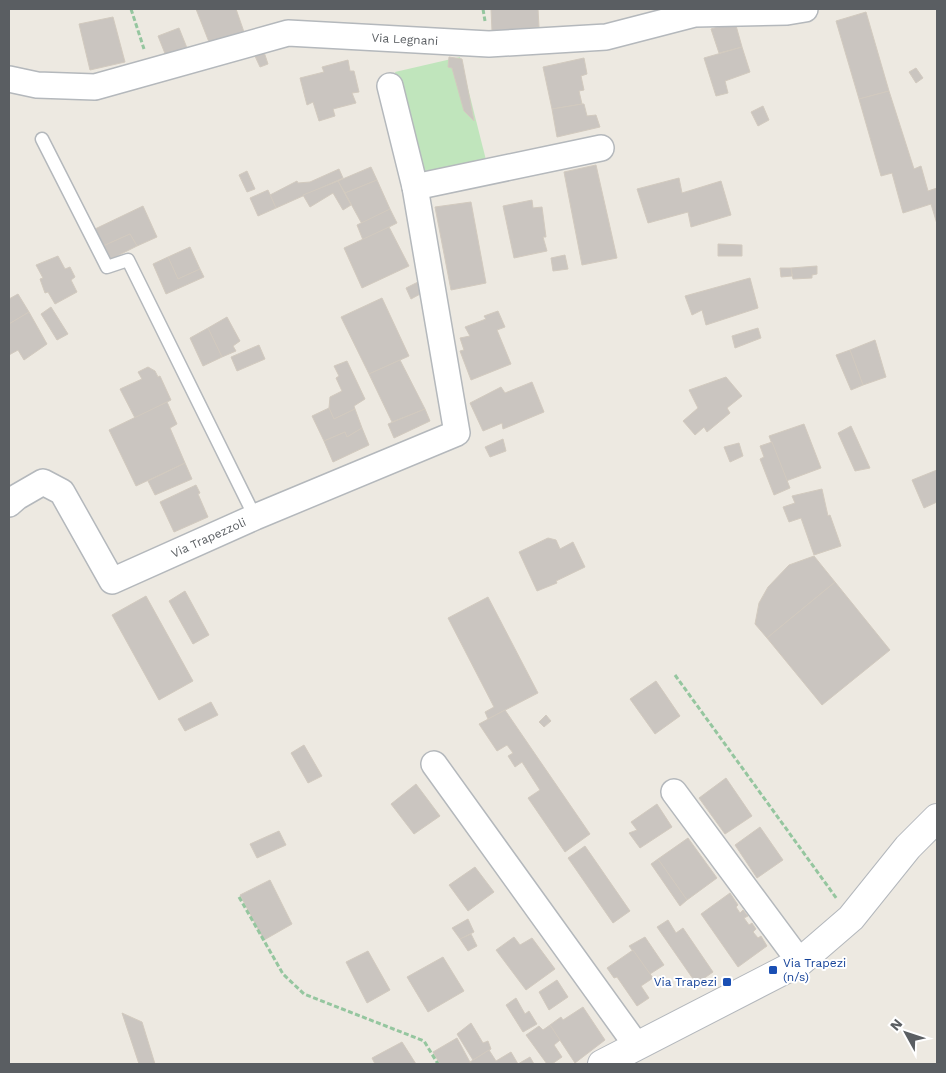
<svg xmlns="http://www.w3.org/2000/svg" width="946" height="1073" viewBox="0 0 946 1073" font-family="'Work Sans',sans-serif">
<rect width="100%" height="100%" fill="#ede9e1"/>
<path fill="#c0e5bc" d="M460 57 486 160 420 172 395 72Z"/>
<g fill="#cac5c0" stroke="#d2cabf">
<path d="M196 9H236L244 32 209 42Z"/>
<path d="M491 9H538L539 27 492 31Z"/>
<path d="M866 12 889 91 859 99 836 21Z"/>
<path d="M113 17 125 62 90 70 79 24Z"/>
<path d="M735 22 742 47 719 53 711 29Z"/>
<path d="M179 28 189 53 168 61 158 36Z"/>
<path d="M742 47 750 72 725 81 728 93 716 96 704 58Z"/>
<path d="M264 52 268 64 260 67 254 54Z"/>
<path d="M449 57 462 59 474 121 464 111 452 68 448 67Z"/>
<path d="M584 58 587 74 581 76 584 90 579 91 582 104 552 109 543 67Z"/>
<path d="M348 60 350 71H354L359 92 352 93 356 103 333 109 335 116 319 121 313 102 307 105 300 78 324 72 322 67Z"/>
<path d="M916 68 923 78 916 83 909 72Z"/>
<path d="M889 91 914 169 921 166 928 191 937 188V224L931 204 903 213 892 173 881 176 859 99Z"/>
<path d="M582 104H584L587 116 596 115 600 127 557 137 552 109Z"/>
<path d="M763 106 769 120 758 126 751 112Z"/>
<path d="M596 165 617 258 582 265 564 172Z"/>
<path d="M371 167 377 180 345 193 338 181Z"/>
<path d="M339 169 343 178 276 208 270 195 297 181 298 183 310 182Z"/>
<path d="M247 171 255 189 247 192 239 175Z"/>
<path d="M679 178 682 193 721 181 731 215 691 227 688 212 648 223 637 189Z"/>
<path d="M377 180 390 209 362 224 345 193Z"/>
<path d="M338 181 351 205 343 210 333 193 310 207 303 195Z"/>
<path d="M268 190 276 208 258 216 250 198Z"/>
<path d="M532 200 533 208 542 207 546 237H543L547 251 514 258 503 206Z"/>
<path d="M471 202 486 283 451 290 435 207Z"/>
<path d="M143 206 157 237 137 246 130 234 103 246 95 229Z"/>
<path d="M390 209 397 223 363 240 357 225Z"/>
<path d="M389 227 409 266 362 288 344 248Z"/>
<path d="M130 234 137 246 109 260 103 246Z"/>
<path d="M718 244 742 245V256H718Z"/>
<path d="M190 247 200 269 178 279 168 257Z"/>
<path d="M565 255 568 269 553 271 551 258Z"/>
<path d="M58 256 65 269 70 267 75 277 71 280 77 292 55 304 48 292 45 293 40 279 43 278 36 265Z"/>
<path d="M168 257 178 279 200 269 204 277 166 294 153 264Z"/>
<path d="M817 266V274L812 275V278L793 279 791 268Z"/>
<path d="M780 268H791L792 276 781 277Z"/>
<path d="M750 278 758 308 706 325 702 310 692 315 685 296Z"/>
<path d="M420 281 422 293 411 299 406 288Z"/>
<path d="M18 294 29 312 9 324V299Z"/>
<path d="M382 298 409 356 369 374 341 317Z"/>
<path d="M51 307 68 334 57 340 41 314Z"/>
<path d="M498 311 505 327 497 330 511 364 471 380 460 351 464 350 460 338 470 336 465 327 486 319 484 316Z"/>
<path d="M29 312 47 344 24 360 18 350 9 355V324Z"/>
<path d="M227 317 240 341 233 346 236 351 222 357 208 328Z"/>
<path d="M208 328 222 357 203 366 190 338Z"/>
<path d="M758 328 761 338 735 348 732 336Z"/>
<path d="M875 340 886 377 863 385 850 350Z"/>
<path d="M259 345 265 359 237 371 231 357Z"/>
<path d="M850 350 863 385 851 390 836 355Z"/>
<path d="M400 360 425 409 392 422 369 374Z"/>
<path d="M347 361 365 399 354 406 355 409 334 419 329 408 330 397 342 391 336 378 339 376 334 366Z"/>
<path d="M148 367 155 371 158 377 160 376 171 400 135 418 120 389 142 379 138 372Z"/>
<path d="M726 377 742 396 727 408 730 413 707 432 704 427 695 435 683 421 698 408 689 390Z"/>
<path d="M532 382 544 412 503 429 502 423 483 431 470 403 501 387 505 393Z"/>
<path d="M167 402 177 424 170 428 185 463 136 486 109 430Z"/>
<path d="M329 408 334 419 355 409 362 428 347 437 345 432 324 441 312 416Z"/>
<path d="M425 409 430 421 394 438 388 424Z"/>
<path d="M804 424 821 468 786 481 769 436Z"/>
<path d="M851 426 870 468 855 471 838 433Z"/>
<path d="M362 428 369 445 333 462 324 441 345 432 347 437Z"/>
<path d="M503 439 506 451 490 457 485 447Z"/>
<path d="M772 442 790 488 774 495 760 459 764 457 760 446Z"/>
<path d="M739 443 743 456 730 462 724 447Z"/>
<path d="M185 463 192 479 155 495 148 481Z"/>
<path d="M937 470V502L924 508 912 480Z"/>
<path d="M196 485 200 493 198 494 208 517 174 532 160 502Z"/>
<path d="M822 489 828 516 830 515 841 546 814 555 801 518 789 522 783 507 795 503 792 496Z"/>
<path d="M548 538 556 540 560 549 573 542 585 567 556 581 557 583 537 591 519 552Z"/>
<path d="M814 556 835 582 767 638 755 624 759 603 768 587 789 565Z"/>
<path d="M835 582 890 650 822 705 767 638Z"/>
<path d="M185 591 209 635 193 644 169 601Z"/>
<path d="M146 596 193 681 159 700 112 615Z"/>
<path d="M488 597 538 693 488 719 485 712 494 707 448 618Z"/>
<path d="M656 681 680 716 655 734 630 699Z"/>
<path d="M211 702 218 715 185 731 178 719Z"/>
<path d="M505 710 590 834 565 852 528 798 540 790 522 762 515 767 508 756 513 753 507 745 497 751 479 724Z"/>
<path d="M546 715 551 721 544 727 539 722Z"/>
<path d="M304 745 322 776 308 783 291 753Z"/>
<path d="M726 778 752 816 725 834 699 798Z"/>
<path d="M416 784 440 816 414 834 391 804Z"/>
<path d="M657 804 672 827 640 848 629 833 637 830 631 822Z"/>
<path d="M760 827 783 860 757 878 735 845Z"/>
<path d="M279 831 286 845 257 858 250 844Z"/>
<path d="M688 838 717 878 687 900 658 859Z"/>
<path d="M585 846 630 911 613 923 568 858Z"/>
<path d="M658 859 687 900 680 906 651 864Z"/>
<path d="M475 867 494 892 468 911 449 885Z"/>
<path d="M270 880 292 924 264 940 240 895Z"/>
<path d="M730 893 738 905 736 907 740 913 743 910 748 916 744 918 749 925 752 923 756 929 753 932 758 938 761 936 767 946 738 967 701 914Z"/>
<path d="M468 919 474 932 460 939 452 928Z"/>
<path d="M668 920 676 933 683 928 713 972 703 979 705 981 698 986 657 927Z"/>
<path d="M471 934 477 946 468 951 460 939Z"/>
<path d="M514 937 520 945 532 938 555 969 526 990 496 950Z"/>
<path d="M645 937 664 965 650 974 629 946Z"/>
<path d="M633 950 653 978 641 986 649 998 637 1006 617 977 614 978 607 968Z"/>
<path d="M368 951 390 990 367 1003 346 962Z"/>
<path d="M443 957 464 991 428 1012 407 977Z"/>
<path d="M557 980 568 997 549 1010 539 992Z"/>
<path d="M516 998 525 1014 529 1011 537 1024 523 1032 506 1005Z"/>
<path d="M583 1007 605 1040 575 1063 550 1025 561 1017 563 1020Z"/>
<path d="M122 1013 142 1022 155 1064H139Z"/>
<path d="M471 1023 483 1043 488 1041 491 1049 473 1060 457 1034Z"/>
<path d="M550 1025 560 1040 554 1045 562 1057 552 1064H547L526 1035 539 1026 543 1030Z"/>
<path d="M457 1038 471 1064H440L433 1052Z"/>
<path d="M402 1042 416 1064H375L372 1058Z"/>
<path d="M489 1050 496 1061 511 1052 518 1064H471L470 1062Z"/>
<path d="M530 1057 534 1064H517H518Z"/>
</g>
<g fill="none" stroke-linecap="round" stroke-linejoin="round">
<defs>
<path id="lane" d="M42 139 107 267 128 260 255 517"/>
<g id="street">
<path id="s1" d="M9 79 37 85 95 87 288 33 489 44 606 37 695 14 787 12 805 9"/>
<path d="M415 187 601 148"/>
<path id="s2" d="M9 504 17 497 43 482 62 492 112 581 255 517 457 433 415 187 390 86"/>
<path d="M434 764 637 1046"/>
<path d="M674 792 800 962"/>
</g>
<path id="secondary" d="M602 1064 800 962 851 918 908 847 937 818"/>
</defs>
<use href="#lane" stroke="#b4b8bc" stroke-width="15"/>
<use href="#street" stroke="#b4b8bc" stroke-width="28"/>
<use href="#secondary" stroke="#b3b7bc" stroke-width="30"/>
<g stroke="#95c69f" stroke-width="3" stroke-dasharray="5 2.5" stroke-linecap="butt">
<path d="M131 9 144 49"/>
<path d="M483 9 485 21"/>
<path d="M675 675 837 899"/>
<path d="M239 897 283 974 304 994 424 1041 438 1064"/>
</g>
<use href="#lane" stroke="#fff" stroke-width="12"/>
<use href="#street" stroke="#fff" stroke-width="25"/>
<use href="#secondary" stroke="#fff" stroke-width="28"/>
</g>
<g fill="#1a4fb4" stroke="#fff" stroke-width="2">
<rect x="768" y="965" width="10" height="10" rx="2.5"/>
<rect x="722" y="977" width="10" height="10" rx="2.5"/>
</g>
<g text-anchor="middle" stroke-width="4" stroke-linejoin="round" paint-order="stroke">
<g font-size="12" fill="#5a5e62" stroke="#fff">
<text dy="4" stroke="none"><textPath href="#s1" startOffset="404">Via Legnani</textPath></text>
<text dy="4" stroke="none"><textPath href="#s2" startOffset="270">Via Trapezzoli</textPath></text>
</g>
<g font-size="12" fill="#164399" stroke="#fff" text-anchor="start">
<text x="783" y="967">Via Trapezi<tspan x="783" dy="14">(n/s)</tspan></text>
<text x="717" y="986" text-anchor="end">Via Trapezi</text>
</g>
</g>
<rect width="946" height="1073" fill="none" stroke="#5a5e62" stroke-width="20"/>
<g transform="translate(906 1033) rotate(310)" stroke="#ffffff" stroke-width="4" paint-order="stroke">
<path d="M0-4L9 19L0 12L-9 19Z" fill="#5a5e62"/>
<text y="-8" font-size="14" font-weight="bold" text-anchor="middle" fill="#5a5e62">N</text>
</g>
</svg>
